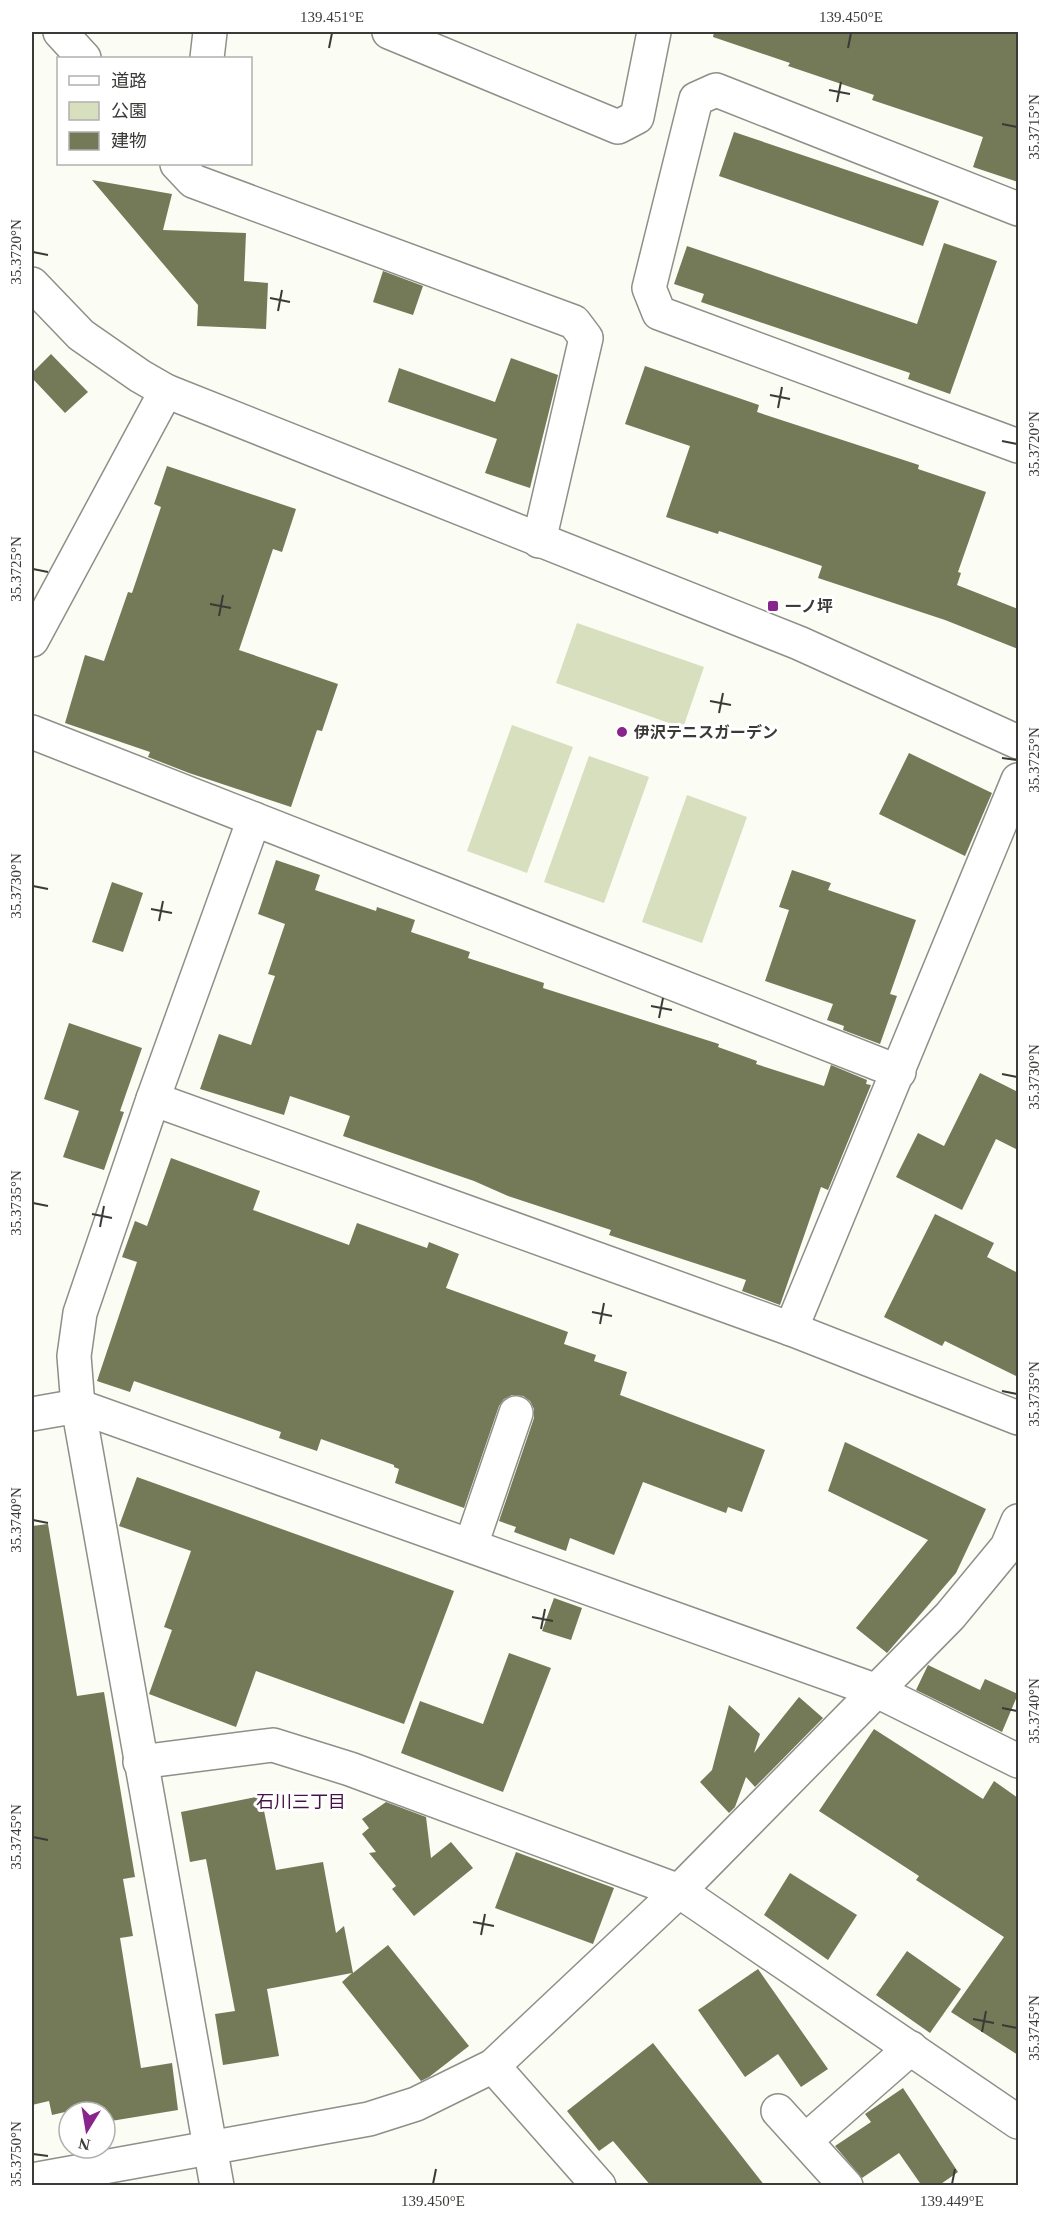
<svg xmlns="http://www.w3.org/2000/svg" width="1050" height="2217" viewBox="0 0 1050 2217" font-family="'Times New Roman','Noto Sans JP',serif">
<rect width="100%" height="100%" fill="#fbfcf4"/>
<g fill="#d8dfbe">
<path d="M577 623 704 667 683 728 556 683Z"/>
<path d="M512 725 573 747 527 873 467 851Z"/>
<path d="M589 756 649 777 604 903 544 882Z"/>
<path d="M687 795 747 817 702 943 642 922Z"/>
</g>
<g fill="#747a57">
<path d="M714 32H1018V182L973 167 983 137 872 100 874 95 788 66 790 63 713 37Z"/>
<path d="M734 132 939 201 923 246 719 176Z"/>
<path d="M92 180 172 194 163 230 246 233 244 281 268 283 266 329 197 326 198 305Z"/>
<path d="M944 243 997 261 950 394 908 379 910 373 701 302 704 294 674 284 687 246 917 324Z"/>
<path d="M383 271 423 286 413 315 373 302Z"/>
<path d="M51 354 88 392 65 413 32 378V373Z"/>
<path d="M511 358 558 375 530 488 485 473 497 439 388 402 399 368 495 402Z"/>
<path d="M645 366 759 405 757 412 919 465 918 469 986 492 958 572 961 573 957 585 1018 609V649L945 620 818 578 822 566 719 531 718 534 666 517 690 446 625 424Z"/>
<path d="M167 466 296 509 282 552 273 549 239 650 338 684 322 731 317 730 291 807 189 773 148 757 150 752 65 723 85 655 104 661 128 592 132 593 161 507 154 504Z"/>
<path d="M909 753 992 793 965 856 879 814Z"/>
<path d="M276 860 320 875 315 890 376 911 377 907 415 920 411 932 470 952 468 958 544 983 543 988 719 1044 718 1047 757 1061 756 1064 824 1086 831 1065 867 1080 866 1084 871 1085 828 1190 821 1187 780 1305 742 1291 746 1280 609 1235 611 1230 508 1196 474 1181 343 1136 350 1116 290 1096 284 1115 200 1089 219 1034 251 1045 275 976 268 974 285 924 258 914Z"/>
<path d="M792 870 831 883 828 890 916 920 890 994 897 996 880 1044 843 1030 844 1026 827 1020 833 1004 765 981 789 910 779 907Z"/>
<path d="M112 882 143 893 123 952 92 942Z"/>
<path d="M69 1023 142 1048 120 1111 124 1112 104 1170 63 1157 79 1111 44 1099Z"/>
<path d="M980 1073 1018 1092V1150L996 1139 962 1210 896 1177 918 1133 944 1146Z"/>
<path d="M171 1158 260 1191 253 1210 349 1245 357 1223 427 1248 429 1242 459 1254 446 1288 568 1332 564 1344 596 1355 594 1361 627 1372 620 1395 765 1450 742 1512 728 1507 726 1513 643 1482 614 1555 570 1538 566 1551 514 1532 516 1527 499 1521 534 1418V1409L530 1401 523 1396 512 1395 504 1399 499 1406 464 1508 395 1483 399 1469 394 1467V1465L321 1439 317 1451 279 1438 281 1432 134 1381 130 1392 97 1381 137 1262 122 1257 135 1221 147 1226Z"/>
<path d="M935 1214 994 1243 987 1257 1018 1273V1377L945 1341 942 1346 884 1317Z"/>
<path d="M845 1442 986 1509 956 1573 887 1653 856 1628 928 1540 828 1491Z"/>
<path d="M137 1477 454 1591 404 1724 256 1671 236 1727 149 1694 172 1630 164 1627 191 1551 119 1526Z"/>
<path d="M48 1524 77 1696 104 1692 135 1877 123 1879 133 1936 120 1938 141 2068 172 2063 178 2110 105 2122V2107L69 2112 66 2116 65 2112 52 2115 49 2101 32 2105V1526Z"/>
<path d="M554 1598 582 1608 571 1640 542 1631Z"/>
<path d="M509 1653 551 1668 503 1792 401 1753 420 1701 483 1724Z"/>
<path d="M928 1665 980 1690 985 1679 1018 1694 1002 1732 916 1690Z"/>
<path d="M799 1697 823 1718 755 1787 746 1777 735 1807 729 1813 700 1782 712 1770 729 1705 760 1734 754 1753Z"/>
<path d="M874 1729 983 1799 994 1781 1018 1798V2055L951 2012 1004 1937 916 1880 919 1876 819 1811Z"/>
<path d="M261 1796 276 1870 323 1862 336 1933 344 1926 353 1973 388 1945 469 2046 429 2077 421 2081 342 1982 352 1973 267 1989 279 2056 223 2065 215 2014 235 2011 206 1859 190 1862 181 1812Z"/>
<path d="M386 1802 426 1817 431 1858 451 1842 473 1868 414 1916 392 1889 396 1886 369 1853 376 1852 362 1834 369 1828 362 1819Z"/>
<path d="M516 1852 614 1888 593 1944 495 1908Z"/>
<path d="M790 1873 857 1915 828 1960 764 1915Z"/>
<path d="M907 1951 961 1989 930 2033 876 1995Z"/>
<path d="M758 1969 828 2069 801 2087 778 2054 745 2077 698 2010Z"/>
<path d="M653 2043 765 2186H651L613 2141 599 2151 567 2111Z"/>
<path d="M903 2088 958 2172 938 2186H922L899 2153 862 2178 835 2146 871 2122 865 2114Z"/>
</g>
<g fill="none" stroke-linecap="round" stroke-linejoin="round">
<defs>
<g id="street">
<path d="M60 32 84 58"/>
<path d="M389 32 618 127 637 117 654 32"/>
<path d="M207 58 210 32"/>
<path d="M177 164 193 181 574 322 586 338 539 541"/>
<path d="M1018 209 716 90 696 99 649 288 659 313 1018 446"/>
<path d="M32 640 166 391"/>
<path d="M32 732 899 1072"/>
<path d="M153 1099 791 1329 1018 1418"/>
<path d="M791 1329 1018 780"/>
<path d="M32 1414 78 1406 877 1691 1018 1761"/>
<path d="M471 1545 516 1413"/>
<path d="M140 1762 273 1745 350 1769 679 1891 1018 2122"/>
<path d="M493 2066 599 2186"/>
<path d="M778 2111 846 2186"/>
<path d="M806 2140 911 2048"/>
<path d="M32 2180 369 2119 416 2104 493 2066 679 1891 950 1616 1007 1547 1018 1521"/>
<path d="M217 2186 78 1406 74 1356 80 1313 153 1099 254 819"/>
</g>
<path id="secondary" d="M32 284 81 335 140 376 166 391 799 643 1018 742"/>
</defs>
<use href="#street" stroke="#8e8f88" stroke-width="36"/>
<use href="#secondary" stroke="#8e8f88" stroke-width="36"/>
<use href="#street" stroke="#fff" stroke-width="33"/>
<use href="#secondary" stroke="#fff" stroke-width="33"/>
</g>
<path fill="none" stroke="#3a3a37" stroke-width="2" d="M329 48 332 33M848 48 851 33M829 90 850 94M837 102 841 82M1002 124 1017 127M33 252 48 255M270 298 290 302M278 311 282 290M770 395 790 399M778 408 782 387M1002 441 1017 444M33 569 48 572M210 604 231 608M219 616 223 595M710 701 731 705M719 713 723 693M1002 758 1017 760M33 886 48 889M151 909 172 913M159 921 163 901M651 1006 672 1010M659 1018 663 998M1002 1074 1017 1077M33 1203 48 1206M92 1214 112 1218M100 1227 104 1206M592 1312 612 1316M600 1324 604 1303M1002 1391 1017 1394M33 1520 48 1523M532 1617 553 1621M541 1629 545 1609M1002 1708 1017 1711M33 1837 48 1840M473 1922 494 1926M481 1935 485 1914M973 2019 994 2023M1002 2025 1017 2028M982 2032 986 2011M33 2154 48 2156M433 2184 436 2169M952 2184 955 2169"/>
<g fill="#88258d" stroke="#fff" stroke-width="2">
<rect x="767" y="600" width="12" height="12" rx="3"/>
<circle cx="622" cy="732" r="6"/>
</g>
<g text-anchor="middle" stroke-width="6" stroke-linejoin="round" paint-order="stroke">
<g font-size="16" font-weight="bold" fill="#3a3a37" stroke="#fff" text-anchor="start">
<text x="785" y="612">一ノ坪</text>
<text x="634" y="738">伊沢テニスガーデン</text>
</g>
<g font-size="18" fill="#431445" stroke="#fff">
<text x="301" y="1808">石川三丁目</text>
</g>
</g>
<rect width="1050" height="2217" fill="none" stroke="#ffffff" stroke-width="66"/>
<rect x="57" y="57" width="195" height="108" fill="#ffffff" stroke="#b0b0af" stroke-width="1.5"/>
<rect x="69" y="76" width="30" height="9" fill="#ffffff" stroke="#b0b0af" stroke-width="1.5"/>
<text x="111" y="87" font-size="18" fill="#3a3a37">道路</text>
<rect x="69" y="102" width="30" height="18" fill="#d8dfbe" stroke="#b0b0af" stroke-width="1.5"/>
<text x="111" y="117" font-size="18" fill="#3a3a37">公園</text>
<rect x="69" y="132" width="30" height="18" fill="#747a57" stroke="#b0b0af" stroke-width="1.5"/>
<text x="111" y="147" font-size="18" fill="#3a3a37">建物</text>
<g transform="translate(87 2130) rotate(191)"><circle r="28" fill="#ffffff" stroke="#b0b0af" stroke-width="1.5"/>
<path d="M0-4.5L10 22L0 15L-10 22Z" fill="#88258d"/>
<text y="-9" font-size="16" font-weight="bold" text-anchor="middle" fill="#3a3a37">N</text>
</g>
<rect x="33" y="33" width="984" height="2151" fill="none" stroke="#3a3a37" stroke-width="2"/>
<g font-size="15" text-anchor="middle" fill="#3a3a37">
<text x="332" y="22">139.451°E</text>
<text x="851" y="22">139.450°E</text>
<text transform="translate(1034 127) rotate(-90)" y="5">35.3715°N</text>
<text transform="translate(16 252) rotate(-90)" y="5">35.3720°N</text>
<text transform="translate(1034 444) rotate(-90)" y="5">35.3720°N</text>
<text transform="translate(16 569) rotate(-90)" y="5">35.3725°N</text>
<text transform="translate(1034 760) rotate(-90)" y="5">35.3725°N</text>
<text transform="translate(16 886) rotate(-90)" y="5">35.3730°N</text>
<text transform="translate(1034 1077) rotate(-90)" y="5">35.3730°N</text>
<text transform="translate(16 1203) rotate(-90)" y="5">35.3735°N</text>
<text transform="translate(1034 1394) rotate(-90)" y="5">35.3735°N</text>
<text transform="translate(16 1520) rotate(-90)" y="5">35.3740°N</text>
<text transform="translate(1034 1711) rotate(-90)" y="5">35.3740°N</text>
<text transform="translate(16 1837) rotate(-90)" y="5">35.3745°N</text>
<text transform="translate(1034 2028) rotate(-90)" y="5">35.3745°N</text>
<text transform="translate(16 2154) rotate(-90)" y="5">35.3750°N</text>
<text x="433" y="2206">139.450°E</text>
<text x="952" y="2206">139.449°E</text>
</g>
</svg>
